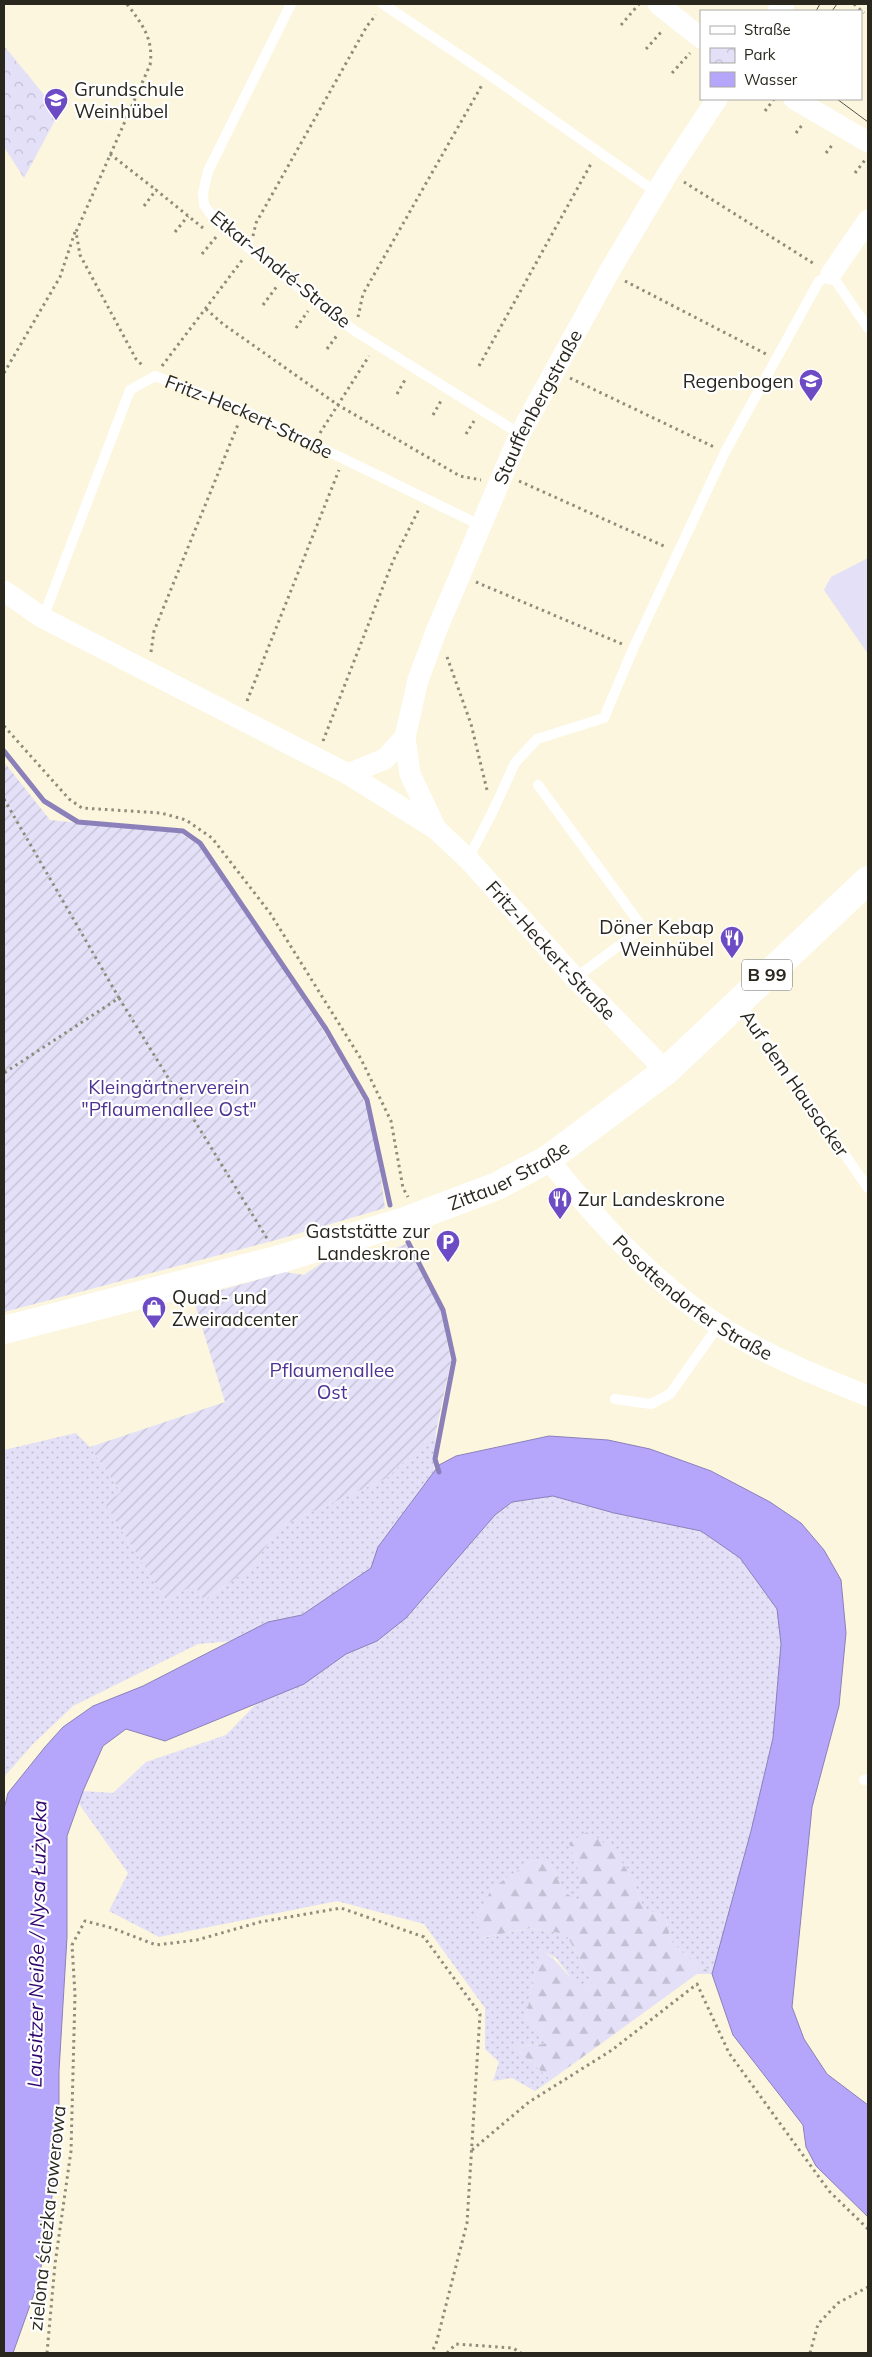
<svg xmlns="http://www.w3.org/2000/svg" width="872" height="2357" viewBox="0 0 872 2357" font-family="Mulish,sans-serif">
<defs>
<pattern id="grass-dots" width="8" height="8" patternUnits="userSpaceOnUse" patternTransform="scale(1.25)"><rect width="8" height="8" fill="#e3e0f8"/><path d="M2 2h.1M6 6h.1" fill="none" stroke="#c3c0d4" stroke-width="1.8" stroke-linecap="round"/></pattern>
<pattern id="forest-firs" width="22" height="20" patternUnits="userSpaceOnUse" patternTransform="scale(1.25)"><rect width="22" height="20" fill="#e3e0f8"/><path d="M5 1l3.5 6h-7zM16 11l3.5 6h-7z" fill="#c3c0d4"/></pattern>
<pattern id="park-crowns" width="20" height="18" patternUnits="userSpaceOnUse" patternTransform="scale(1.25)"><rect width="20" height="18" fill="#e3e0f8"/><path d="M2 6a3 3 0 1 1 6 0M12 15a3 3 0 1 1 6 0" fill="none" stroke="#c3c0d4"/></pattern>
<pattern id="garden-furrows" width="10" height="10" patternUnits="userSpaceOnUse" patternTransform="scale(1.25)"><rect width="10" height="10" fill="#e3e0f8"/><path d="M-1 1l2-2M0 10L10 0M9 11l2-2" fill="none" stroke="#c3c0d4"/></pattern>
</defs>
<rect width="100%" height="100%" fill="#fbf6dd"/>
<g fill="url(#grass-dots)">
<path d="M436 1431 434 1471 378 1547 371 1568 302 1615 268 1622 232 1641 198 1644 73 1706 33 1744 4 1777V1450L76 1433 90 1447 121 1492 105 1504 166 1600 194 1585 204 1600 252 1567 279 1527 387 1478Z"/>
<path d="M553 1496 614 1513 701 1531 740 1558 777 1609 781 1644 773 1738 751 1831 712 1974 683 1953 671 1941 666 1917 644 1909 632 1879 569 1843 579 1871V1901L564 1892 550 1863 533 1860 492 1888 477 1917 482 1938 531 1928 566 1934 595 1988 576 1984 556 1958 542 1951 532 1983 526 2019 548 2039 544 2044 514 2047 551 2080 535 2091 512 2078 493 2081 499 2062 485 2049V2008L424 1924 337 1901 159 1937 109 1911 128 1873 79 1804 83 1791 113 1793 146 1762 226 1735 257 1703 304 1684 346 1654 377 1641 495 1515 512 1502Z"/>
</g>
<path fill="url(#forest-firs)" d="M589 1831 617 1854 632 1879 644 1909 666 1917 671 1941 683 1953 712 1974H697L551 2080 514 2047 544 2044 548 2039 526 2019 532 1983 542 1951C566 1964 565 1984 595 1988L566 1934 531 1928 481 1938 477 1917 492 1888 533 1860 550 1863 564 1892 579 1901V1871L569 1843Z"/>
<path fill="url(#park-crowns)" d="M4 46 59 113 24 178 4 147Z"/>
<g fill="url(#garden-furrows)">
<path d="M4 762 50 820 180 833 200 845 323 1030 364 1101 375 1135 385 1208 276 1240 4 1312Z"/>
<path d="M406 1244 441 1311 451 1361 436 1431 387 1478 279 1527 252 1567 204 1600 194 1585 166 1600 105 1504 121 1492 90 1447 225 1402 193 1298 285 1272 304 1275 331 1257 368 1258Z"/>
</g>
<path fill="#e3e0f8" d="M868 558V654L824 590 831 577Z"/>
<path fill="#b5a6fc" stroke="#8b80b9" d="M549 1436 608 1440 650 1449 711 1471 770 1502 801 1523 824 1550 841 1580 846 1633 839 1706 812 1807 792 2007 804 2039 827 2074 868 2105V2217L816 2166 806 2147 803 2125 733 2035 712 1974 751 1831 773 1738 781 1644 777 1609 740 1558 701 1531 614 1513 553 1496 512 1502 495 1515 406 1618 377 1641 346 1654 304 1684 165 1741 126 1729 103 1746 83 1791 67 1836V1937L59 2071V2151L39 2280 13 2353H4V1809L8 1793 45 1747 63 1727 93 1706 143 1686 268 1622 302 1615 371 1568 378 1547 439 1465 456 1456Z"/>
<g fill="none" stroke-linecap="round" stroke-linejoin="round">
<g stroke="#8b80b9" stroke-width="5">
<path d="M4 751 44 801 78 822 183 831 200 843 326 1029 367 1100 390 1205"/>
<path d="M408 1242 443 1310 454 1360 435 1459 439 1472"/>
</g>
<g stroke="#8f8c7b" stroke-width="3" stroke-dasharray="2.5 4" stroke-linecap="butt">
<path d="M127 4C142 24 154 39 150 65L76 232 80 255 136 359 144 367"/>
<path d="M854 4 864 13"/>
<path d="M621 25 639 4"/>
<path d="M646 49 662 31"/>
<path d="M672 73 690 53"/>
<path d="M765 111 774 99"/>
<path d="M796 133 802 125"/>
<path d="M826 153 833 144"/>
<path d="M110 154 156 190"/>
<path d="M855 173 865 160"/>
<path d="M684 182 816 265"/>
<path d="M144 206 156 190 203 228"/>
<path d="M175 232 188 216"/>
<path d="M253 236 256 223 367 26 376 15"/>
<path d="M202 254 216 237"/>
<path d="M625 281 766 354"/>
<path d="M263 305 277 286"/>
<path d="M206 309 223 324 338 405 460 476 481 480"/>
<path d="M358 317 363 294 482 85"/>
<path d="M296 328 308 311"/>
<path d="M327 349 338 334"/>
<path d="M162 366 243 259"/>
<path d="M479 366 592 162"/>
<path d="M4 373 60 277 75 232"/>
<path d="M570 378 714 447"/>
<path d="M397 394 406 378"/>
<path d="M433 415 442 399"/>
<path d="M320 433 369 356"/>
<path d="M466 434 474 421"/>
<path d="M519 481 666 547"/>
<path d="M476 582 622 644"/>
<path d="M151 652 154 631 239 422"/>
<path d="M447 657 471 724 487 790"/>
<path d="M247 701 339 470"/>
<path d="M4 726 69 799 82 808 161 813 186 820 212 838 270 913 361 1059 391 1121 403 1188 408 1197"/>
<path d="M323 741 393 561 419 509"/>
<path d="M4 799 119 998 4 1073"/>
<path d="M119 998 268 1240"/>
<path d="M472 2150 529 2102 612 2050 697 1984 729 2053 829 2191 868 2229"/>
<path d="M47 2353 55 2264 71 2151 75 1994 72 1945 85 1921 112 1928 156 1945 197 1940 260 1922 341 1908 424 1937 480 2014 467 2223 436 2344 431 2353"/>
<path d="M447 2353 456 2344 513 2348 521 2353"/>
<path d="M810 2353 818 2324 838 2303 868 2287"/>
</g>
<g stroke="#fff" stroke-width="10">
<path d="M291 4 208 171 203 193 204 205 213 217 250 249 355 331 520 434"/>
<path d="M383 4 488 74 656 192"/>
<path id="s1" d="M43 618 130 390 155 376 243 410 480 525"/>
<path d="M538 785 643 928 575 978"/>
<path d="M468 859 492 813 515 763 537 739 604 718 633 649 725 452 819 281 831 274 868 328"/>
<path d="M739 1002 868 1188"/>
<path d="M615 1399 651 1404 670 1394 719 1325"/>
<path d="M864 1780 868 1779"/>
</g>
<g stroke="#fff" stroke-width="21">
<path d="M658 4 701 38"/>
<path d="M778 11 784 4"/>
<path d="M794 99 868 142"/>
<path d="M831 274 868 220"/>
<path id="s2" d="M4 591 43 618 348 774 436 829 468 859 575 978 666 1071"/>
<path d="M348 774 385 759 405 737"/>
<path id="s3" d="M436 829 410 774 405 737 418 680 437 629 520 434 609 272 668 173 717 99"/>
<path id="s4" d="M548 1159C598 1222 659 1289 728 1331 772 1358 820 1377 868 1396"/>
</g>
<path stroke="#fff" stroke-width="28" id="s5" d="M4 1330 280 1259 402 1222 497 1186 548 1159 666 1071 868 880"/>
<g stroke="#555246" stroke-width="1">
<path d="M816 11 820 4"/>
<path d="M832 11 837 4"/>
<path d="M837 99 868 122"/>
</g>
</g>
<defs>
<symbol id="school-pin" viewBox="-11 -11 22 30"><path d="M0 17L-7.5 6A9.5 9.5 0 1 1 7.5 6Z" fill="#6d4bc4" stroke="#fff"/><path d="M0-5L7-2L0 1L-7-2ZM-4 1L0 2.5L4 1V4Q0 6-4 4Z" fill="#fff"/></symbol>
<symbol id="restaurant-pin" viewBox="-11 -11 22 30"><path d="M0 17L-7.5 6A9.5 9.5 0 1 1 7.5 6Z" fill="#6d4bc4" stroke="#fff"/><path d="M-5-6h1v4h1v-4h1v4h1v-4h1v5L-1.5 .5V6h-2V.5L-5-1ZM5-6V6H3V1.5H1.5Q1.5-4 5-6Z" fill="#fff"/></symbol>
<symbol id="parking-pin" viewBox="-11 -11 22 30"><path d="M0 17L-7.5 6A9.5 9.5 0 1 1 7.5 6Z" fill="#6d4bc4" stroke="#fff"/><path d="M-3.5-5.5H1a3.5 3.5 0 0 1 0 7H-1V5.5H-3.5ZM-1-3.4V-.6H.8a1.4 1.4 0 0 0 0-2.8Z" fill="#fff"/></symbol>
<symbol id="shop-pin" viewBox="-11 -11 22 30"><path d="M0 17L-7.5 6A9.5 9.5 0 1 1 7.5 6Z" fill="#6d4bc4" stroke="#fff"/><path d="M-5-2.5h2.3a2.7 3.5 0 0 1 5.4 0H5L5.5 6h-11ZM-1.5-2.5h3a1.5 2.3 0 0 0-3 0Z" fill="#fff"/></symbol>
</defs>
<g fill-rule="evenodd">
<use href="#school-pin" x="42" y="86" width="28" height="38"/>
<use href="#school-pin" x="797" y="367" width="28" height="38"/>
<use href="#restaurant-pin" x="718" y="924" width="28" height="38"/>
<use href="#restaurant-pin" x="546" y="1185" width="28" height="38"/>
<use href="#parking-pin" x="434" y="1228" width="28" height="38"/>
<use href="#shop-pin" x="140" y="1294" width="28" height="38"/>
</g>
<g text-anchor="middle" stroke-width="4.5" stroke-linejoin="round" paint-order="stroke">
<rect fill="#fff" stroke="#696862" stroke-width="1" x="742" y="959.5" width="50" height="31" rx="4"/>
<g font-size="18" font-weight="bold" fill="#29271e">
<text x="767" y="981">B 99</text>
</g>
<g font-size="19" fill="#29271e" stroke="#fff" text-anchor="start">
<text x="74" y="96">Grundschule<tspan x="74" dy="22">Weinhübel</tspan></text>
<text x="794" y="388" text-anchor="end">Regenbogen</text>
<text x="714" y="934" text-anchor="end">Döner Kebap<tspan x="714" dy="22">Weinhübel</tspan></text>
<text x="578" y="1206">Zur Landeskrone</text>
<text x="430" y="1238" text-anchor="end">Gaststätte zur<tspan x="430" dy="22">Landeskrone</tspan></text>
<text x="172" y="1304">Quad- und<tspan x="172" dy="22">Zweiradcenter</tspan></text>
</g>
<g font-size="19" fill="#29271e" stroke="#fff">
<text transform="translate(281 269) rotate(39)" y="7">Etkar-André-Straße</text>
<text dy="7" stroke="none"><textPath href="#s3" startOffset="455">Stauffenbergstraße</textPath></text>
<text dy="7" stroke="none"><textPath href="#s1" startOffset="375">Fritz-Heckert-Straße</textPath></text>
<text dy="7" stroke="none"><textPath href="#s2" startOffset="661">Fritz-Heckert-Straße</textPath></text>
<text transform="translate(795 1083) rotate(55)" y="7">Auf dem Hausacker</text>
<text dy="7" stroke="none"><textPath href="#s5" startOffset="529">Zittauer Straße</textPath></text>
<text dy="7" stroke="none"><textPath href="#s4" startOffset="202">Posottendorfer Straße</textPath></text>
<text transform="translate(47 2218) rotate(-84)" y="7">zielona ścieżka rowerowa</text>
</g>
<g font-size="19" fill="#4f3394" stroke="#fff">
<text x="169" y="1094">Kleingärtnerverein<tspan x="169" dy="22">"Pflaumenallee Ost"</tspan></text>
<text x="332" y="1377">Pflaumenallee<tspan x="332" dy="22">Ost</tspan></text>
</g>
<g font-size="20" font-style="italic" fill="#30056c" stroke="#fff">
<text transform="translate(37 1944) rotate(-89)" y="7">Lausitzer Neiße / Nysa Łużycka</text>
</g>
</g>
<rect width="872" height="2357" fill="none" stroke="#29271e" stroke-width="10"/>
<rect x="700" y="10" width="162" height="90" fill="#ffffff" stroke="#a9a9a5"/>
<rect x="710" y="26" width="25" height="8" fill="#ffffff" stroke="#a9a9a5"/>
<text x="744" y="35" font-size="15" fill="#29271e">Straße</text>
<rect x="710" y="48" width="25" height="15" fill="url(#park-crowns)" stroke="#a9a9a5"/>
<text x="744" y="60" font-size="15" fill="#29271e">Park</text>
<rect x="710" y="72" width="25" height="15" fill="#b5a6fc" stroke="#a9a9a5"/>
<text x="744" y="85" font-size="15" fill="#29271e">Wasser</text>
</svg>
